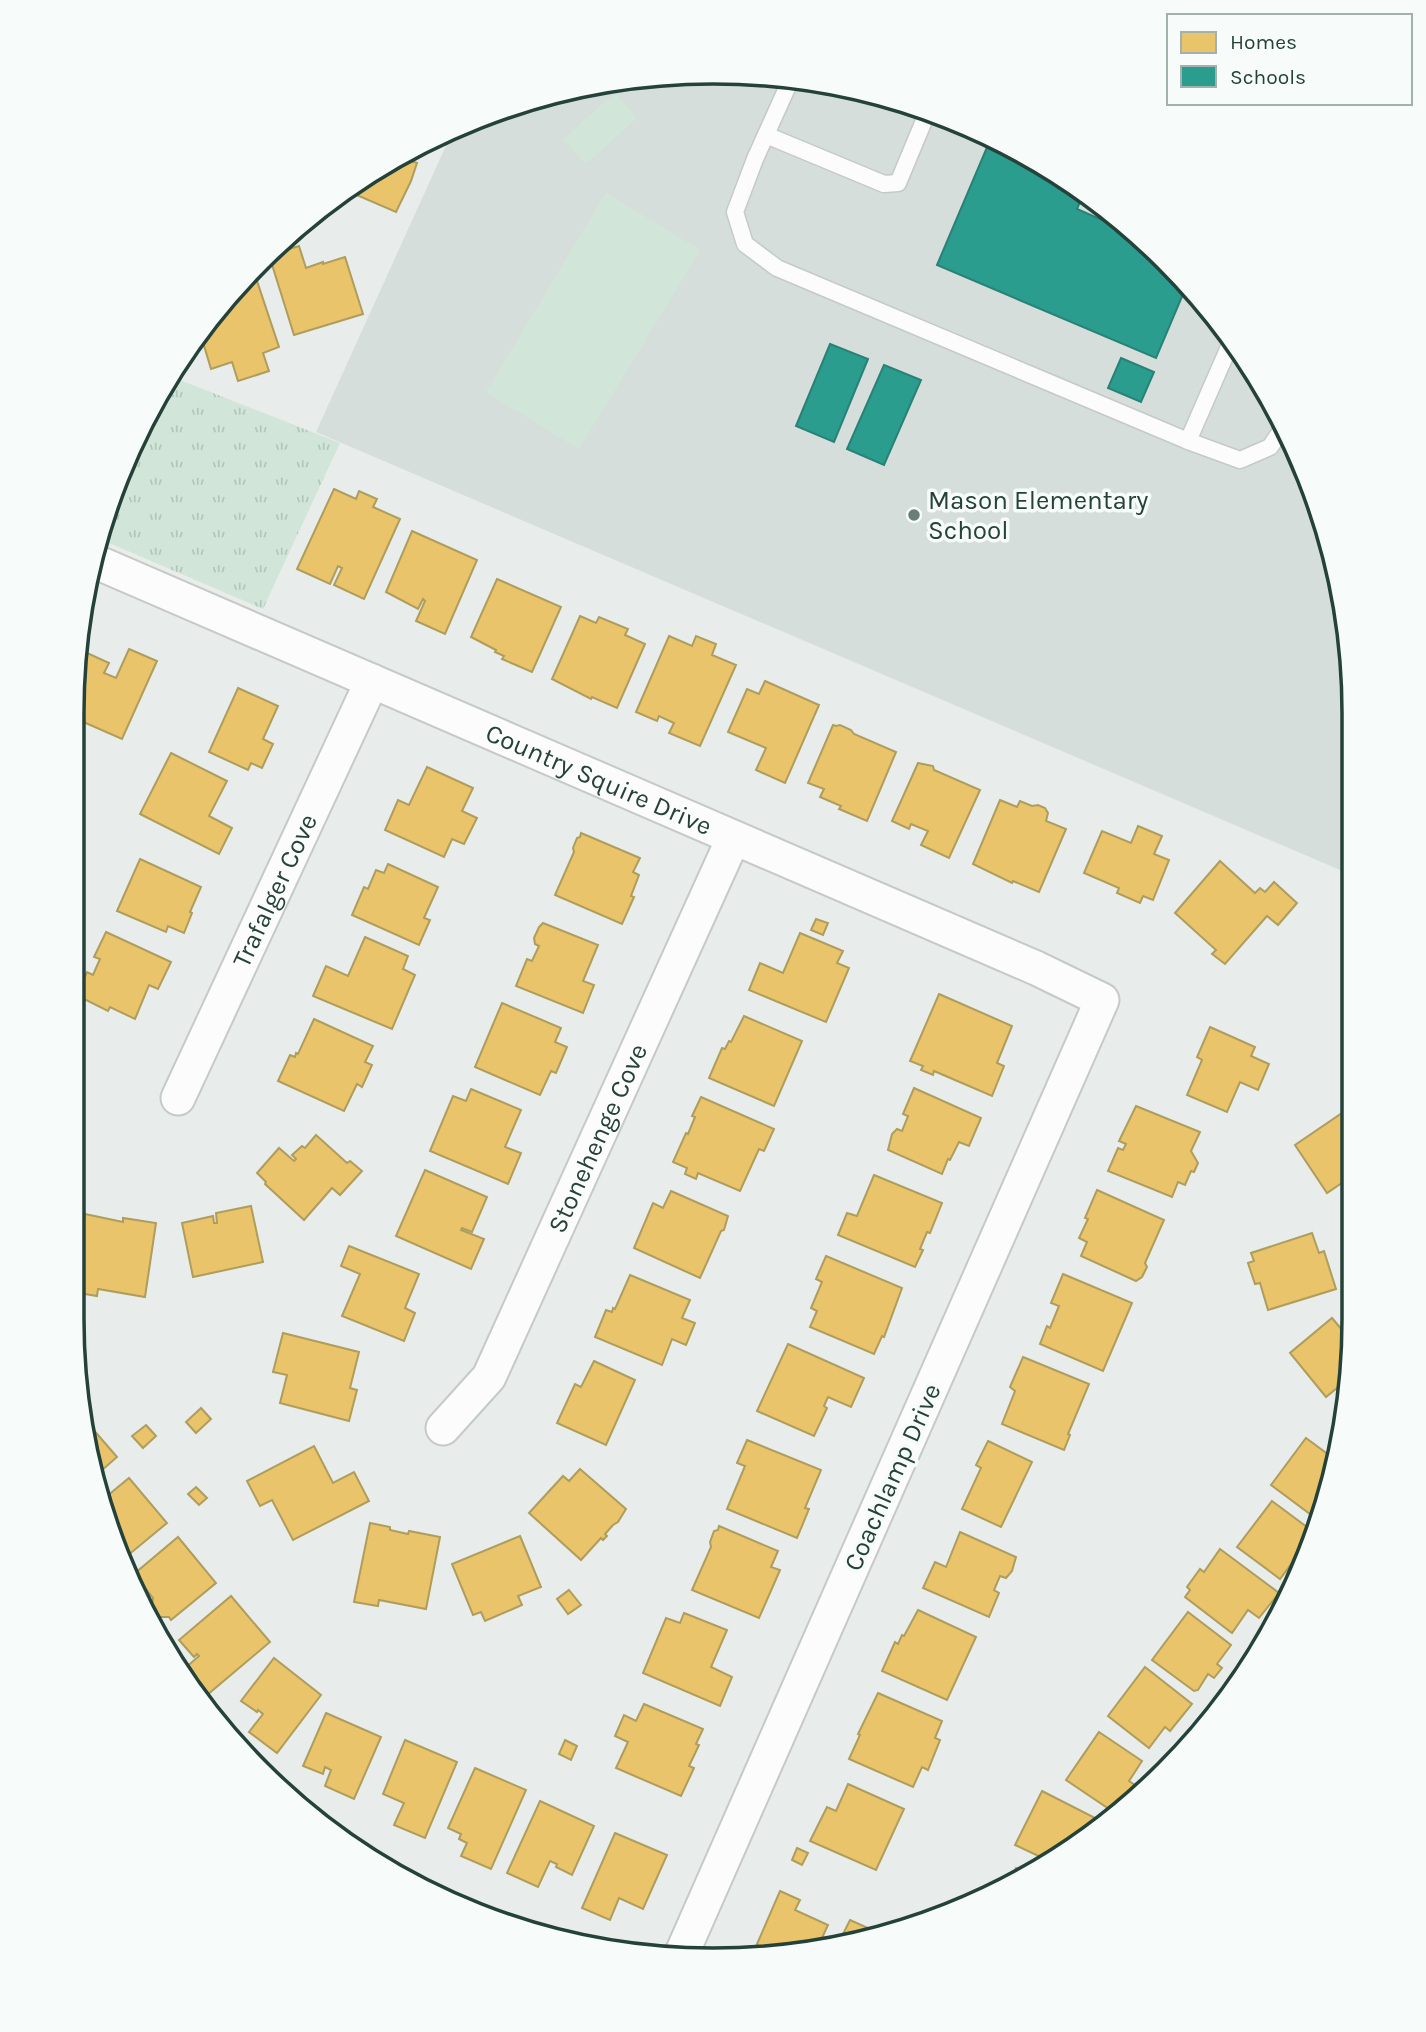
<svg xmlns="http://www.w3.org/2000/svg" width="1426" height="2032" viewBox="0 0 1426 2032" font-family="Karla,sans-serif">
<defs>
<pattern id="park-tufts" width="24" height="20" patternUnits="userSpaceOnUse" patternTransform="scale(1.75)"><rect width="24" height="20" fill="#d1e6d8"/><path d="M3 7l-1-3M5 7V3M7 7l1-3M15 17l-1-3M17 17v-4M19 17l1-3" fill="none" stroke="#b3c6ba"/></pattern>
</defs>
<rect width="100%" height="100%" fill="#e8edeb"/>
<path fill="#d6dedb" d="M713 72 838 84 959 121 1070 180 1167 260 1288 429 1342 588 1354 713V876L316 432 454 128 468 120 588 84Z"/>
<path fill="url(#park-tufts)" d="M170 376 340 443 263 609 102 540 157 393Z"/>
<g fill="#d1e6d8">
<path d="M615 93 637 118 586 164 563 139Z"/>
<path d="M606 193 700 250 579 449 486 392Z"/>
</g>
<g fill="#e9c46a" stroke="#ae9d5c" stroke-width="2">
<path d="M417 147 411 161 417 163 411 181 396 212 345 190 357 180Z"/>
<path d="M299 246 306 268 323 262V264L345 257 363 314 294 335 269 255Z"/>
<path d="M253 269 279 347 263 353 269 371 238 381 232 362 211 369 202 339 198 340Z"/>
<path d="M334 489 356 499 359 491 377 499 373 507 400 519 364 599 334 585 342 568 338 566 330 584 297 569Z"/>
<path d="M412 531 477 560 445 634 416 621 425 601 423 599 418 609 386 592Z"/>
<path d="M497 579 561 607 532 672 502 659 504 656 495 652 496 650 471 637Z"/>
<path d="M580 616 596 623 599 617 628 629 625 635 645 644 617 708 592 697 591 699 552 679Z"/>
<path d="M669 636 692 646 696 636 716 644 712 655 736 665 700 746 669 733 674 723 659 716 657 721 636 712Z"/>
<path d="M129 649 157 661 122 739 72 717V713L76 668 83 651 109 663 104 673 116 678Z"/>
<path d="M765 681 819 705 785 783 756 770 766 748 728 732 747 689 759 694Z"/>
<path d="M238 688 278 706 263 739 273 744 262 768 251 763 248 770 209 752Z"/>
<path d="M833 725 836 726 840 725 851 730 854 734 896 752 867 821 839 809 841 806 820 797 824 789 808 783Z"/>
<path d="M171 753 227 781 209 816 232 828 219 854 140 814Z"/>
<path d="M918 763 933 766 934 770 980 790 949 858 921 845 928 831 911 824 909 829 892 821Z"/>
<path d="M427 767 473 788 462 811 477 818 464 844 452 839 444 857 385 830 398 800 409 805Z"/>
<path d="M1000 800 1017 807 1020 801 1032 806 1038 805 1045 808 1048 813 1046 821 1066 829 1039 892 1013 881 1012 883 973 864Z"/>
<path d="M1138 826 1162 836 1154 854 1169 860 1153 900 1143 896 1140 903 1117 893 1119 888 1084 873 1102 831 1131 843Z"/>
<path d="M581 833 640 858 633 872 639 875 631 896 634 897 622 924 555 895 574 852 573 848 577 838 580 837Z"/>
<path d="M140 859 201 887 190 912 192 913 184 933 168 926 166 932 117 911Z"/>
<path d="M1220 861 1255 893 1260 888 1265 892 1274 882 1297 903 1278 925 1267 916 1225 964 1212 954 1216 950 1175 913Z"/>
<path d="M388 864 438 887 424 918 430 920 419 945 352 915 364 887 368 889 376 870 384 873Z"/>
<path d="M816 919 828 923 823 935 811 930Z"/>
<path d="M543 923 598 945 583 981 594 985 583 1013 516 986 527 959 532 961 539 946 535 944 534 938 539 927Z"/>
<path d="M106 932 171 962 158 989 149 985 135 1019 110 1007 108 1011 76 995 87 972 93 975 100 959 94 957Z"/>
<path d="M800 933 843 951 837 963 849 968 826 1022 749 990 760 963 783 973Z"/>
<path d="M365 937 408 956 403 969 415 975 392 1029 313 996 326 966 348 976Z"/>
<path d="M939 994 1012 1026 997 1063 1004 1066 992 1096 934 1071 933 1075 921 1070 923 1066 910 1061Z"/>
<path d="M502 1003 561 1028 555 1042 567 1047 556 1073 551 1071 540 1095 475 1067Z"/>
<path d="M744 1016 802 1041 774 1106 709 1078 722 1048 725 1049 729 1041 731 1042Z"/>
<path d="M314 1019 373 1046 365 1062 372 1065 362 1087 357 1084 344 1111 278 1081 290 1055 295 1057 296 1053 298 1054Z"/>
<path d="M1210 1027 1255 1047 1251 1056 1269 1064 1258 1090 1240 1082 1227 1112 1187 1095 1202 1060 1197 1057Z"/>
<path d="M914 1088 981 1118 969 1146 959 1142 950 1160 948 1159 942 1174 888 1150 892 1134 897 1129 902 1131 908 1116 903 1114Z"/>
<path d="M471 1089 521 1110 505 1147 521 1153 508 1184 430 1151 453 1096 466 1101Z"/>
<path d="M701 1097 774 1129 764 1151 759 1149 740 1191 698 1173 696 1179 685 1174 687 1168 673 1162 686 1133 688 1134 695 1117 692 1116Z"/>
<path d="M1136 1106 1200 1132 1191 1151 1198 1163 1194 1172 1191 1171 1185 1185 1178 1182 1172 1197 1108 1171 1118 1148 1123 1150 1126 1144 1119 1141Z"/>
<path d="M1345 1111 1354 1126V1169L1350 1173 1352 1176 1327 1193 1295 1145Z"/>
<path d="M316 1135 347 1163 350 1161 362 1171 340 1195 332 1188 304 1220 265 1184 266 1182 257 1173 279 1148 294 1161 296 1159 292 1155 302 1146 305 1148Z"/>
<path d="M425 1170 487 1197 472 1232 462 1228 461 1230 484 1239 471 1269 396 1236Z"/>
<path d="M874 1175 942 1203 930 1233 927 1232 920 1249 923 1250 915 1267 838 1235 847 1213 857 1216Z"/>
<path d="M1097 1190 1164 1220 1145 1263 1147 1267 1142 1277 1136 1281 1081 1256 1087 1242 1079 1238 1088 1219 1085 1218Z"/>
<path d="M671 1191 728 1216 724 1230 721 1231 700 1278 634 1248 653 1203 663 1208Z"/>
<path d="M251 1206 263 1262 193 1277 182 1223 213 1216 214 1223H217L216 1213Z"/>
<path d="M85 1214 123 1222V1218L156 1223 145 1297 98 1289 97 1296 73 1292Z"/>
<path d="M1312 1233 1319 1253 1324 1251 1336 1289 1268 1310 1260 1283 1255 1284 1248 1263 1254 1261 1251 1253Z"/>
<path d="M349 1246 419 1274 405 1308 415 1313 404 1341 342 1316 360 1274 341 1266Z"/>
<path d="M826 1256 902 1288 884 1337 882 1336 874 1354 810 1327 817 1311 811 1308 822 1282 816 1279Z"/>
<path d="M1063 1274 1132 1303 1103 1371 1040 1344 1047 1326 1050 1328 1059 1306 1051 1303Z"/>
<path d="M630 1275 690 1300 682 1318 695 1323 686 1345 672 1339 662 1365 595 1337 606 1310 612 1312 613 1308 615 1309Z"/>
<path d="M1332 1318 1348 1337 1353 1333 1348 1379 1326 1397 1290 1353Z"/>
<path d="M283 1333 359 1352 350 1388 357 1390 349 1421 280 1403 287 1375 273 1372Z"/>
<path d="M788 1344 864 1378 851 1407 828 1397 824 1406 827 1408 814 1436 757 1411Z"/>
<path d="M1023 1357 1089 1384 1068 1434 1070 1435 1064 1450 1002 1424 1015 1391 1010 1387Z"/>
<path d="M594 1361 635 1380 606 1445 557 1423 575 1384 581 1387Z"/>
<path d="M201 1408 211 1419 196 1433 186 1422Z"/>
<path d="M85 1420 117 1457 93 1478Z"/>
<path d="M146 1425 156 1436 143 1448 132 1436Z"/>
<path d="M1306 1438 1337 1461 1324 1503 1314 1517 1271 1485Z"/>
<path d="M747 1440 821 1470 805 1508 809 1509 797 1538 727 1509 745 1466 737 1463Z"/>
<path d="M988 1441 1032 1462 1001 1527 962 1509 981 1468 976 1465Z"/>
<path d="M314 1446 333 1483 354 1472 369 1501 293 1540 272 1500 260 1506 247 1481Z"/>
<path d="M580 1469 626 1509 618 1522 613 1525 605 1534 607 1536 603 1540 601 1538 581 1560 529 1513 563 1476 569 1481Z"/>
<path d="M129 1478 167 1523 126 1557 101 1501Z"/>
<path d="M196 1487 207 1498 199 1505 188 1494Z"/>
<path d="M1272 1501 1315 1533 1310 1548 1300 1563 1295 1559 1280 1579 1237 1547Z"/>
<path d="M370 1523 390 1527V1530L408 1534 409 1531 440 1537 426 1609 379 1600 378 1606 354 1602Z"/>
<path d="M719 1526 778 1551 771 1567 780 1570 759 1618 692 1590 711 1547 710 1542 714 1531 718 1530Z"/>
<path d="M960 1532 1016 1557 1012 1571 1006 1578 1000 1576 994 1590 999 1593 989 1617 923 1588 935 1562 946 1567Z"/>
<path d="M520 1536 541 1587 518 1596 522 1605 485 1621 481 1612 473 1615 452 1564Z"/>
<path d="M178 1537 216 1583 171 1620 169 1617H153L151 1611 153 1598 134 1574Z"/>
<path d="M1220 1549 1279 1593 1259 1618 1248 1610 1232 1633 1185 1597 1190 1590 1187 1587 1200 1569 1204 1572Z"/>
<path d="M569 1590 581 1605 568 1614 557 1599Z"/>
<path d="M231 1596 270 1642 207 1695 184 1669 199 1656 197 1654 194 1657 179 1640Z"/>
<path d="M918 1610 976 1637 947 1700 882 1671 895 1642 898 1644 902 1635 904 1636Z"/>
<path d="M1188 1612 1231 1645 1217 1664 1222 1668 1214 1678 1208 1674 1198 1690 1194 1691 1152 1660Z"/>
<path d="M684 1613 727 1630 711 1667 732 1677 720 1706 643 1673 666 1618 680 1623Z"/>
<path d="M274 1658 321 1695 277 1753 249 1732 263 1714 258 1710 257 1712 241 1701Z"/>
<path d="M1145 1667 1192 1704 1170 1731 1165 1727 1149 1748 1108 1716Z"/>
<path d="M878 1693 942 1721 935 1738 940 1740 928 1770 922 1767 913 1787 849 1759 860 1735 858 1734Z"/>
<path d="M644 1704 703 1729 696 1744 699 1745 689 1766 694 1768 681 1796 616 1768 628 1742 615 1736 624 1715 636 1721Z"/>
<path d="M326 1713 381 1737 354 1799 325 1786 331 1770 325 1767 323 1774 303 1766Z"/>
<path d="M1099 1732 1142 1761 1129 1781 1135 1785 1121 1805 1112 1811 1066 1780Z"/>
<path d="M405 1740 457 1762 425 1838 394 1825 404 1803 383 1794Z"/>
<path d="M565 1740 577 1746 571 1760 559 1754Z"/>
<path d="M475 1768 526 1790 491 1869 461 1856 467 1843 459 1839 461 1834 448 1828Z"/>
<path d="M848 1784 904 1809 876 1870 810 1841 827 1807 836 1811Z"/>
<path d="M1042 1791 1097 1819 1095 1824 1045 1859 1015 1845Z"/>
<path d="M540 1801 594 1826 572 1875 556 1867 557 1864 550 1861 538 1887 507 1873Z"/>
<path d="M615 1833 667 1855 643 1909 619 1898 610 1920 582 1908Z"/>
<path d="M797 1848 808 1853 802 1865 792 1860Z"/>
<path d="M1016 1868 1026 1873 1007 1887Z"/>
<path d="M780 1891 800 1900 795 1910 828 1925 817 1949 754 1951Z"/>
<path d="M850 1920 870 1929 865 1939 836 1948Z"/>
</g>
<g fill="#2a9d8f" stroke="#288276" stroke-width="2">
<path d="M991 138 1070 180 1084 192 1077 209 1127 231 1128 228 1167 260 1186 287 1156 358 937 265Z"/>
<path d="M830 344 868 359 834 442 796 426Z"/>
<path d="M1121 358 1154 372 1141 402 1108 388Z"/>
<path d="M884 365 921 380 884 465 847 449Z"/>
</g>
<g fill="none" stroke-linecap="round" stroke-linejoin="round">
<defs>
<g id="lane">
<path d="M791 79 755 159 735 212 745 244 777 268 1188 441 1240 460 1270 447 1285 425"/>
<path d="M766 135 884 184 898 183 928 111"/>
<path d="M1188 441 1229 347"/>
</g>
<g id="street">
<path id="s1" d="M94 561 1036 968 1102 1000 682 1953"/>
<path id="s2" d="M178 1098 372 681"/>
<path id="s3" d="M443 1428 489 1377 733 839"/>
</g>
</defs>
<use href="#lane" stroke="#c5cac8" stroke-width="19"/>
<use href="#street" stroke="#c5cac8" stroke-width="37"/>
<use href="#lane" stroke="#fcfcfc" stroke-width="16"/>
<use href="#street" stroke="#fcfcfc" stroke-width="33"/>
</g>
<circle fill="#697e78" stroke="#f7fbf9" stroke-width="2.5" cx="914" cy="515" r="7"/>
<g text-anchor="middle" stroke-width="7" stroke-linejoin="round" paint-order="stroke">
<g font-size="26" fill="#24423a" stroke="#f7fbf9" text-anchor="start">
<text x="928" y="509">Mason Elementary<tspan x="928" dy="30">School</tspan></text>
</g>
<g font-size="26" fill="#24423a" stroke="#f7fbf9">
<text dy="9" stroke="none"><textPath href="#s1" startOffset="550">Country Squire Drive</textPath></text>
<text dy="9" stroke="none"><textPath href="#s2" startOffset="229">Trafalger Cove</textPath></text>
<text dy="9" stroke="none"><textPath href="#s3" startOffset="331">Stonehenge Cove</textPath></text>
<text transform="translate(892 1477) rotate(-66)" y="9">Coachlamp Drive</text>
</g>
</g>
<path d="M0 0H1426V2032H0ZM713 84H713A629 629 0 0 1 1342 713V1319A629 629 0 0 1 713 1948H713A629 629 0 0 1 84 1319V713A629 629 0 0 1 713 84Z" fill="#f7fbf9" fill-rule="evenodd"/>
<path fill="none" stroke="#24423a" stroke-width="3.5" d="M713 84H713A629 629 0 0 1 1342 713V1319A629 629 0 0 1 713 1948H713A629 629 0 0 1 84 1319V713A629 629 0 0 1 713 84Z"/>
<rect x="1167" y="14" width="245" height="91" fill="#f7fbf9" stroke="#a3b1ad" stroke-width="2"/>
<rect x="1181" y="32" width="35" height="21" fill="#e9c46a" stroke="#a3b1ad" stroke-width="2"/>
<text x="1230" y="49" font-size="21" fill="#24423a">Homes</text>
<rect x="1181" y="66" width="35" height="21" fill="#2a9d8f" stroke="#a3b1ad" stroke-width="2"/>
<text x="1230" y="84" font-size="21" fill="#24423a">Schools</text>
</svg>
